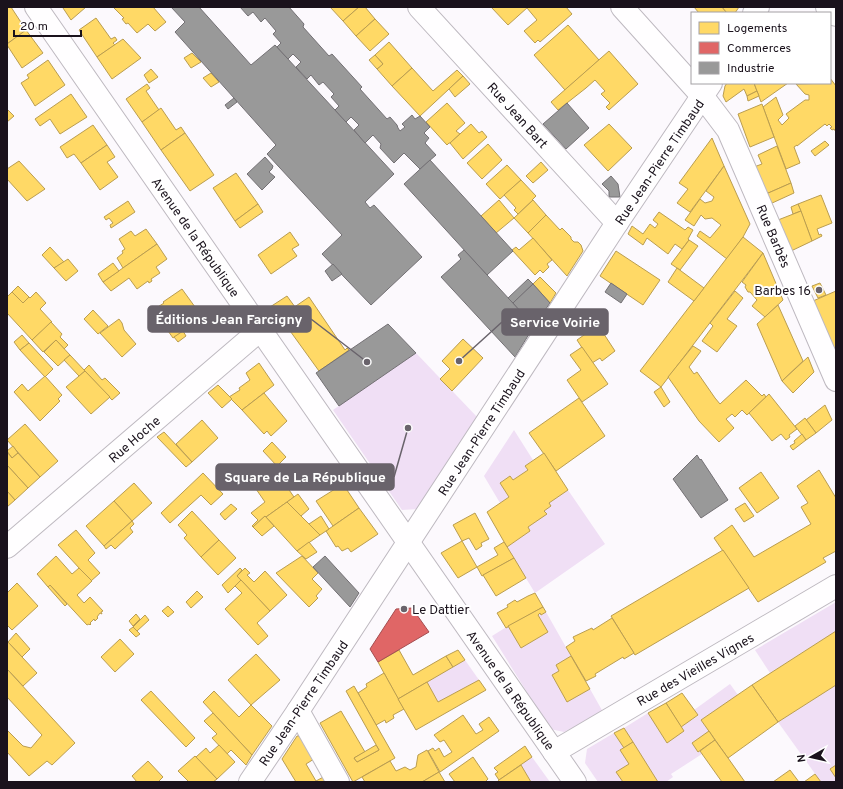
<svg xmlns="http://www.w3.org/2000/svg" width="843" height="789" viewBox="0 0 843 789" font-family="Overpass,sans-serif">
<rect width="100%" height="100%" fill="#fcf9fd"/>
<g fill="#f0dff5">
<path d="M416 353 478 418 418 509 402 510 333 410Z"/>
<path d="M514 430 533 460 525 466 528 470 513 480 510 476 500 483 509 497 500 503 484 476Z"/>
<path d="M568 490 605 544 535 593 507 547 530 531 528 527 546 514 544 511 551 506 549 503Z"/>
<path d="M836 602V631L770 673 755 650Z"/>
<path d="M546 612 571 656 556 665 559 671 552 675 567 702 590 689 603 712 564 732 550 729 492 636 508 626 521 648 548 632 538 615 540 613 542 615Z"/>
<path d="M465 660 479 680 438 702 427 682Z"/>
<path d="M730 684 738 695 701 720 709 731 692 743 698 752 700 751 702 754 671 774 673 777 666 782H658L624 728 648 713 667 743 684 731 681 727 698 716 694 710Z"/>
<path d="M836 685V782H821L778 722Z"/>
<path d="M614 733 624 748 629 764 617 772 623 782H598L585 763 587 749Z"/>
<path d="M532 757 550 782H531L521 765Z"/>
</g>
<g fill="#ffd966" stroke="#ba9d50">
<path d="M7 7H11L26 30 7 44Z"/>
<path d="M64 7H86L71 20 63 8Z"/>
<path d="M115 7H153L166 22 155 31 148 24 137 33 128 23 126 24 122 19 124 18 114 8Z"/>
<path d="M330 7H359L343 21Z"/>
<path d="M359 7H365L375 19 356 36 343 21Z"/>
<path d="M491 7H528L508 25Z"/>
<path d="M528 7H566L572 14 540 42 538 40 535 43 524 31 537 20 527 8Z"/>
<path d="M694 7H722L727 13H699Z"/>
<path d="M722 7H739L735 13H727Z"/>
<path d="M96 18 111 39 115 37 117 40 113 43 115 45 97 57 79 30Z"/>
<path d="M375 19 389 34 370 51 356 36Z"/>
<path d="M568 25 599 60 565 90 534 55Z"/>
<path d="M26 30 43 53 22 68 7 45V44Z"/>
<path d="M123 39 141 58 112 79 97 57Z"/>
<path d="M389 42 412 68 392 86 377 69 383 64 375 55Z"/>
<path d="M609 51 638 84 609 110 606 107 610 103 601 94 605 91 595 80 586 88 558 110 551 102Z"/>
<path d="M192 53 201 62 191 68 184 58Z"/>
<path d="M375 55 383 64 377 69 369 60Z"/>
<path d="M48 60 65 85 35 106 21 83 29 78 27 75Z"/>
<path d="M412 68 433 91 457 70 463 76 420 116 392 86Z"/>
<path d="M151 69 158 77 149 83 144 75Z"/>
<path d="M211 73 219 82 211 87 203 78Z"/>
<path d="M463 76 470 84 455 97 449 89Z"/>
<path d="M830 78 836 86V132L834 129 832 130 830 128 832 127 829 124 827 126 825 124 797 146V145L794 147 800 163 786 169 763 107 776 97 783 115 778 120 782 125 789 118 786 114 805 100H809V95L805 94 796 84 830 83Z"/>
<path d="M727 83H754L757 91 747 96 744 89 726 102 723 96 725 86Z"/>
<path d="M754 83H788L761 102Z"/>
<path d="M147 84 150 88 146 91 159 110 142 122 126 99Z"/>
<path d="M757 91 759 96 748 101 747 96Z"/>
<path d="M71 94 87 117 60 134 50 119 40 126 35 119Z"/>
<path d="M447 103 465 123 456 131 460 134 450 143H449L447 145 426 122Z"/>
<path d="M762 104 774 137 750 147 738 114Z"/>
<path d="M161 108 176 130 181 127 185 133 161 150 142 122Z"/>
<path d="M7 109 14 116 7 122Z"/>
<path d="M471 124 479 133 482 131 487 137 463 159 450 143Z"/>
<path d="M609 124 632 148 608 171 584 145Z"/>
<path d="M93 125 107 145 81 163 74 154 67 158 60 147Z"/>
<path d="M185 133 214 175 190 191 161 150Z"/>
<path d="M712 138 724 166 690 212 677 203 688 189 679 183Z"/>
<path d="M825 141 829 145 815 156 811 151Z"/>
<path d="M488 144 502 160 482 179 467 163Z"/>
<path d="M107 145 115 157 107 162 118 177 100 190 81 163Z"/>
<path d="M777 146 791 183 766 194 754 167 762 164 758 155Z"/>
<path d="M19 161 45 189 27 201 7 179V169Z"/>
<path d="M541 162 548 170 533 183 526 176Z"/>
<path d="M507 165 521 180 500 199 486 184Z"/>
<path d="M724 166 750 224 743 237 727 259 697 236 700 231 710 238 721 225 712 218 705 219 701 215 694 226 685 220 700 199 705 203 712 201 714 197 706 191Z"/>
<path d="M236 173 258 204 235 221 213 188Z"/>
<path d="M521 180 536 196 532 200H533L518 214 514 210 516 208 504 195Z"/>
<path d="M791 183 794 193 770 204 766 194Z"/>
<path d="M821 195 832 223 817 229 819 235 821 234 822 236 812 241 798 204Z"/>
<path d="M499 200 514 218 496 233 481 216Z"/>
<path d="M533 200 546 215 528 233 514 218Z"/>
<path d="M128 201 135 212 111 228 110 225 113 223 109 218 106 220 104 217Z"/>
<path d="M258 204 263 212 240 228 235 221Z"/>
<path d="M798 204 801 211 793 214 791 207Z"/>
<path d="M801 211 812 241 791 251 778 220Z"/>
<path d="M659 212 685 230 688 227 693 230 688 239 689 240 682 249 675 244 668 254 647 238 643 245 628 234 632 226 643 234 650 224 655 228 658 224 653 220Z"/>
<path d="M546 215 560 230 562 228 571 237V239L574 242H578L581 245 583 251 567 276 528 233Z"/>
<path d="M146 229 157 244 123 268 117 258 123 253 122 251 125 249 119 239 131 231 135 236Z"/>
<path d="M290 232 299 245 292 249 297 256 271 274 258 255Z"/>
<path d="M743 237 763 253 661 387 640 371Z"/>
<path d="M533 238 552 260 547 264 549 267 543 273 540 270 535 275 512 250 516 247 519 250Z"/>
<path d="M689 240 698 246 680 270 671 264Z"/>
<path d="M157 244 167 259 156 267 160 273 151 279 152 281 149 283 148 281 137 289 129 278 111 291 103 282Z"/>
<path d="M50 247 64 262 54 268 42 255Z"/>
<path d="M616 251 660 280 643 305 600 276Z"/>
<path d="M763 253 783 300 765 317 752 306 757 300 750 292H748L745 287 746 285 742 282Z"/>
<path d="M68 259 78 271 66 281 54 268Z"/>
<path d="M113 263 119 271 103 282 98 274Z"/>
<path d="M677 268 704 288 694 301 668 282Z"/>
<path d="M540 277 556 293 550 303 533 284Z"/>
<path d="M820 283 826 295 818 298 812 286Z"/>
<path d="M18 286 29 297 23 303 12 292Z"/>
<path d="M182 289 203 318 173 338 166 328V329L153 310 164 303 163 302Z"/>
<path d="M735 291 743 298 727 319 737 326 717 352 702 341 713 326 710 323Z"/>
<path d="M836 291V350H834L813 301Z"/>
<path d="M12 292 23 303 29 297 30 298 36 292 46 303 40 309 52 322 32 340 7 313V297Z"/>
<path d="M287 296 295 307 278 318 270 307Z"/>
<path d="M309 297 345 350 347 348 349 350 319 371 280 317Z"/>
<path d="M778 305 803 361 782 381 757 324Z"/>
<path d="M93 310 108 326 98 334 84 319Z"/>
<path d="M119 319 122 323 124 330 136 344 122 357 100 333Z"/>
<path d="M51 322 62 334 60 337 68 345 64 349 56 340 43 352 32 340Z"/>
<path d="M598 325 615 351 602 361 600 358 592 363 577 340Z"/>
<path d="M183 331 186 336 178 342 174 337Z"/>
<path d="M22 335 29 343 20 350 14 342Z"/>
<path d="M463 339 483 358 452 391 440 379 450 369 442 361Z"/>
<path d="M56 340 70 355 58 366 44 352Z"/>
<path d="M29 343 53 369 45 377 20 350Z"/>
<path d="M693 346 701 351 689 367 694 374 697 372 715 398 720 404 746 380 762 396 764 394 766 397 747 415 742 410 735 417 732 414 726 419 734 428 719 442 699 421 668 377Z"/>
<path d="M582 347 608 384 582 402 567 380 581 370 570 355Z"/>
<path d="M70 355 85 371 79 376 64 360Z"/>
<path d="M808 357 814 372 793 393 782 381Z"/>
<path d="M259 363 274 385 242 410 229 397 240 390 239 388 250 380 246 373Z"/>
<path d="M89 365 102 380 105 378 120 393 112 400 84 370Z"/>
<path d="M85 371 110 397 91 414 66 387Z"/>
<path d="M45 376 62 395 58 399 60 401 40 421 14 392 22 384 28 391Z"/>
<path d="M218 385 232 399 222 408 208 393Z"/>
<path d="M661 387 670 402 664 407 654 392Z"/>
<path d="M264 393 287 421 271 436 267 431 264 434 242 410Z"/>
<path d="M769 394 797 429 789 435 790 437 786 440 781 434 772 441 749 413Z"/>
<path d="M579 398 605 436 556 471 529 433Z"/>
<path d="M825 405 832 420 816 433 806 420Z"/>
<path d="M805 418 816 433 806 440 795 426Z"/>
<path d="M202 420 218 438 192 462 176 444Z"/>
<path d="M25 424 58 461 40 477 7 440Z"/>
<path d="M164 432 192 462 186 467 157 437Z"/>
<path d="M802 434 806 440 793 450 792 449 790 446 795 443 794 441Z"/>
<path d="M272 442 286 457 277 466 263 451Z"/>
<path d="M13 446 18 453 12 458 7 451Z"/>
<path d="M7 452 12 458 18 453 40 477 28 488 7 465Z"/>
<path d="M544 453 568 490 549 503 551 506 544 511 547 514 528 527 530 531 507 547 487 512 509 497 500 483 510 476 513 480 528 470 525 466Z"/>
<path d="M7 465 28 488 15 500 7 491Z"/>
<path d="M819 470 836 498V551L823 558 826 562 758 602 714 538 732 525 754 557 811 524 801 507 808 503 797 486Z"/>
<path d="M761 472 779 498 757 513 739 488Z"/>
<path d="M203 473 223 494 211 505 201 495 170 523 161 513Z"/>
<path d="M278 474 294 497 266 517 265 516 253 527 252 526 258 520 251 513 265 502 256 489Z"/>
<path d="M134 483 152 503 132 521 114 501Z"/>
<path d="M343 484 359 508 333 526 316 501Z"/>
<path d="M7 491 15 500 7 507Z"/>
<path d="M298 494 309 509 301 516 287 502Z"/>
<path d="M114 501 132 521 104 546 86 526Z"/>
<path d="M287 502 320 535 297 551 266 517Z"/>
<path d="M745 503 754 516 744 522 735 509Z"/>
<path d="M231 504 237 509 225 520 220 514Z"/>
<path d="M359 508 378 534 351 552 348 548 342 551 338 546 336 547 326 531Z"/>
<path d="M192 511 219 540 201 557 184 538 187 535 178 525Z"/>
<path d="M475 513 489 539 481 543 482 546 476 550 469 538 462 541 453 525Z"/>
<path d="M265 516 274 526 262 536 253 527Z"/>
<path d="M321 516 329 529 320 535 309 524Z"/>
<path d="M132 521 134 524 130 528 133 532 115 549 111 545 106 549 104 546Z"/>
<path d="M76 530 95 553 88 560 100 573 91 581 58 545Z"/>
<path d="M219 540 236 558 218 575 201 557Z"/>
<path d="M462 541 477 567 458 578 441 553Z"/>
<path d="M309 542 317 552 306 559 297 551Z"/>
<path d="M504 542 514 558 482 576 477 567 498 555 494 548Z"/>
<path d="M723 550 749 588 635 655 611 616Z"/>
<path d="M56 556 72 574 79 568 92 581 77 595 84 603 90 597 103 611 101 612 102 614 100 613 97 617 98 618 95 621 94 619 90 623 91 624 90 625 89 624 87 625 50 585 48 587 37 574Z"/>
<path d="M302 556 318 573 312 579 322 589 316 596 318 598 309 607 276 573Z"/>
<path d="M514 558 526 578 496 596 483 575Z"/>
<path d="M240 568 242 570 237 576 241 580 228 593 222 585Z"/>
<path d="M245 568 250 573 247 575 254 582 265 571 287 595 270 611 237 576Z"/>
<path d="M241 580 270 611 257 623 268 636 258 645 225 609 242 593 235 586Z"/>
<path d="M17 583 38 606 12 630 7 625V593Z"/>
<path d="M50 585 67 604 65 606 48 587Z"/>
<path d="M197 591 203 597 191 608 186 602Z"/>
<path d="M535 593 543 607 506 628 497 613 508 607 507 605 515 600 517 602 528 596Z"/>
<path d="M168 606 174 612 168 617 162 611Z"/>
<path d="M543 607 546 612 541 615 540 613 538 615 548 632 521 648 508 626Z"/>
<path d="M136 614 140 619 133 626 129 621Z"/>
<path d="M145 615 149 620 137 631 133 627Z"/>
<path d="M612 618 634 653 624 659 623 657 595 674 596 676 586 681 566 647 575 641 573 637 592 628 593 630Z"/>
<path d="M133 627 140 634 136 637 129 630Z"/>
<path d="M836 631V685L778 722 752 685Z"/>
<path d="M16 633 30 649 22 657 8 642Z"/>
<path d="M120 639 134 654 115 672 101 657Z"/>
<path d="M7 641 37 673 23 686 7 669Z"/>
<path d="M399 650 413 675 446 656 453 667 398 699 378 662Z"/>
<path d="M458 650 465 660 453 667 446 656Z"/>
<path d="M256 654 280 680 251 705 228 680Z"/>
<path d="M571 656 590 689 567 702 552 675 559 671 556 665Z"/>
<path d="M7 669 75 743 52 765 47 761 29 776 7 752V730L23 746 31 748 42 735 7 697Z"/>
<path d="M384 673 404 709 393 715 394 718 386 723 385 720 376 725 358 693 367 687 366 684Z"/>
<path d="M479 680 486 690 416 730 398 699 427 682 438 702Z"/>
<path d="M752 685 778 722 728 758 701 720Z"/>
<path d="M354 686 395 758 353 782 320 723 341 711 365 752 354 758 357 762 379 750 346 691Z"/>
<path d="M151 691 195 738 186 747 141 700Z"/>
<path d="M214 691 239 717 251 705 272 726 252 755 203 702Z"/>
<path d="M682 693 698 715 681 727 666 703Z"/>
<path d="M666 703 684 731 667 743 648 713Z"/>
<path d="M213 713 252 755 246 765 231 750 227 754 212 738 217 734 204 721Z"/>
<path d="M463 715 476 734 483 730 479 724 489 717 499 731 440 772 428 751 433 748 435 751 439 748 444 757 452 752 444 740 440 742 434 735Z"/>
<path d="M624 728 633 742 624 748 614 733Z"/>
<path d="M709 731 715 740 698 752 692 743Z"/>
<path d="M297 736H301L314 759 306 764 316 781 327 775 331 782H296L282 759Z"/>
<path d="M715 740 728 758 745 782H722L700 751Z"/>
<path d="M633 742 658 782H623L616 772 629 764 620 750Z"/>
<path d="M219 745 235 762 217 779 196 757 206 748 210 753Z"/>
<path d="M376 745 379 750 357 762 354 758Z"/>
<path d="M525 746 532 757 499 780 495 774 498 772 494 768Z"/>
<path d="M427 750 439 772 422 782H365L362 777 390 761 396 771 405 767 410 770 416 767 418 755Z"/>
<path d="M195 756 217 779 213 782H189L178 771Z"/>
<path d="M473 757 488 779 485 782H455L449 774Z"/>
<path d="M148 761 163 777 158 782H137L132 776Z"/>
<path d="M521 765 531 782H497L499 780Z"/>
<path d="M836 765V778L830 769Z"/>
<path d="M790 770 799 782H773Z"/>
<path d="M439 772 445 782H422Z"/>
<path d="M815 774 821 782H804Z"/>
</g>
<path fill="#e06666" stroke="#a54d50" d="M412 608 429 632 378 662 370 649 396 609Z"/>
<g fill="#999" stroke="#737074">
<path d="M171 7H199L251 65 275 45 394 174 365 202 370 208 374 205 422 257 371 305 322 254 342 235 267 154 276 145 175 32 185 22Z"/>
<path d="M240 7H289L304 24 303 27 329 56 332 54 362 87 360 89 387 119 390 117 397 125 398 128 400 131 405 127 402 124 412 115 415 119 420 116 430 127 424 133 429 138 425 143 436 155 420 169 404 153 394 163 380 148 381 144 373 135 365 143 354 130 359 125 351 117 346 122 335 110 339 106 331 97 334 94 323 82 319 85 311 75 307 79 296 67 301 62 293 54 288 59 277 47 281 43 273 34 276 31 265 18 261 22 253 12 248 16Z"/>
<path d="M234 98 237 102 228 109 225 105Z"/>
<path d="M567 103 589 128 566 149 543 124Z"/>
<path d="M265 157 273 166 272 169 269 172 275 177 262 190 247 174Z"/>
<path d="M430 160 513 251 487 275 404 184Z"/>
<path d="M611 176 618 184 620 197H609V191L602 184Z"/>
<path d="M464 250 534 326 515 357 441 277 461 259 458 255Z"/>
<path d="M333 264 342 274 332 281 325 271Z"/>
<path d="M528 279 533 284 513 303 508 298Z"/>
<path d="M611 283 627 294 621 303 605 292Z"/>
<path d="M533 284 550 303 534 326 513 303Z"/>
<path d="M388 324 416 353 339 406 316 373Z"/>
<path d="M697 455 700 460 701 459 728 500 701 518 673 479Z"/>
<path d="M325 556 359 593 350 607 313 567Z"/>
</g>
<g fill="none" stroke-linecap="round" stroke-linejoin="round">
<defs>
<g id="minor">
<path d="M36 7 575 782"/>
<path d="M419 7 617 223"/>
<path d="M622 7 703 97 728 130 836 380"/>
<path d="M827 7 836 15"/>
<path d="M754 13 758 7"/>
<path d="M7 547 260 330"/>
<path d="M298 711 338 782"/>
<path d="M554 752 836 586"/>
<path d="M250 782 298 711 617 223 711 83"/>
</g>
</defs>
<use href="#minor" stroke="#beb9c0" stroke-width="24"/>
<use href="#minor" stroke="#fffeff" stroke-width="22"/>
</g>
<g fill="#69636b" stroke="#fff" stroke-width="1.5">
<circle cx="819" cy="290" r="4"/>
<circle cx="404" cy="609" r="4"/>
</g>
<g text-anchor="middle" stroke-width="4" stroke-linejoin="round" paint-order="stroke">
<g font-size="13" fill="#1a121c" stroke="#fff">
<text transform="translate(518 115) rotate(48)" y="5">Rue Jean Bart</text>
<text transform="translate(659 162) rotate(-56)" y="5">Rue Jean-Pierre Timbaud</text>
<text transform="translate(774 236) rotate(67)" y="5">Rue Barbès</text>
<text transform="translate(196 237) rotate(55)" y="5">Avenue de la République</text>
<text transform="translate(481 432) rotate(-57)" y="5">Rue Jean-Pierre Timbaud</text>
<text transform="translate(134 439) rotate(-41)" y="5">Rue Hoche</text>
<text transform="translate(695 669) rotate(-30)" y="5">Rue des Vieilles Vignes</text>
<text transform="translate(511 690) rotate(55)" y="5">Avenue de la République</text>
<text transform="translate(303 703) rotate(-56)" y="5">Rue Jean-Pierre Timbaud</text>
</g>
<g font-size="13" fill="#1a121c" stroke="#fff" text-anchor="end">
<text x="811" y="295">Barbes 16</text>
<text x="412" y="614" text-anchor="start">Le Dattier</text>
</g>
</g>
<path fill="none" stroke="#69636b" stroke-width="1.5" d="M367 362L311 319M459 361L502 322M408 428L394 477"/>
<g fill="#69636b" stroke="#fff" stroke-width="1.5">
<circle cx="367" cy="362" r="4"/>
<circle cx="459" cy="361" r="4"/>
<circle cx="408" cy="428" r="4"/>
</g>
<g fill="#69636b" stroke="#69636b" stroke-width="1.5">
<rect x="148" y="306" width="163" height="26" rx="4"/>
<rect x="502" y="309" width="106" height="26" rx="4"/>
<rect x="216" y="464" width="178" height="26" rx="4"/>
</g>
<g font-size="14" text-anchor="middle" font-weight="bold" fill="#fff">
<text x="229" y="324">Éditions Jean Farcigny</text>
<text x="555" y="327">Service Voirie</text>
<text x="305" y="482">Square de La République</text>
</g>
<rect width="843" height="789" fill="none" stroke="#1a121c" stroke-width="16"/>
<rect x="691" y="12" width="140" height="72" fill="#ffffff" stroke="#a3a0a4"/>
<rect x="699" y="22" width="20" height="12" fill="#ffd966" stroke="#a3a0a4"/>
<text x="727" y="32" font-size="12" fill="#1a121c">Logements</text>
<rect x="699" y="42" width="20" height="12" fill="#e06666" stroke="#a3a0a4"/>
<text x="727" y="52" font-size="12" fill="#1a121c">Commerces</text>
<rect x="699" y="62" width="20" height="12" fill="#999999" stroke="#a3a0a4"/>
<text x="727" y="72" font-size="12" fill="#1a121c">Industrie</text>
<g transform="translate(811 757) rotate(262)" stroke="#ffffff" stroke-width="3" paint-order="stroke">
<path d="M0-3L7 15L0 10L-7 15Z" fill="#1a121c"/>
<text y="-6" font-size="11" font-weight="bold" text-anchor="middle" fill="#1a121c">N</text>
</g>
<path d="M14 30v6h67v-6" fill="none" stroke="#1a121c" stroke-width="2"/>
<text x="20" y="30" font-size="12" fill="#1a121c" stroke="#ffffff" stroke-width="3" paint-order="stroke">20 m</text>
</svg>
